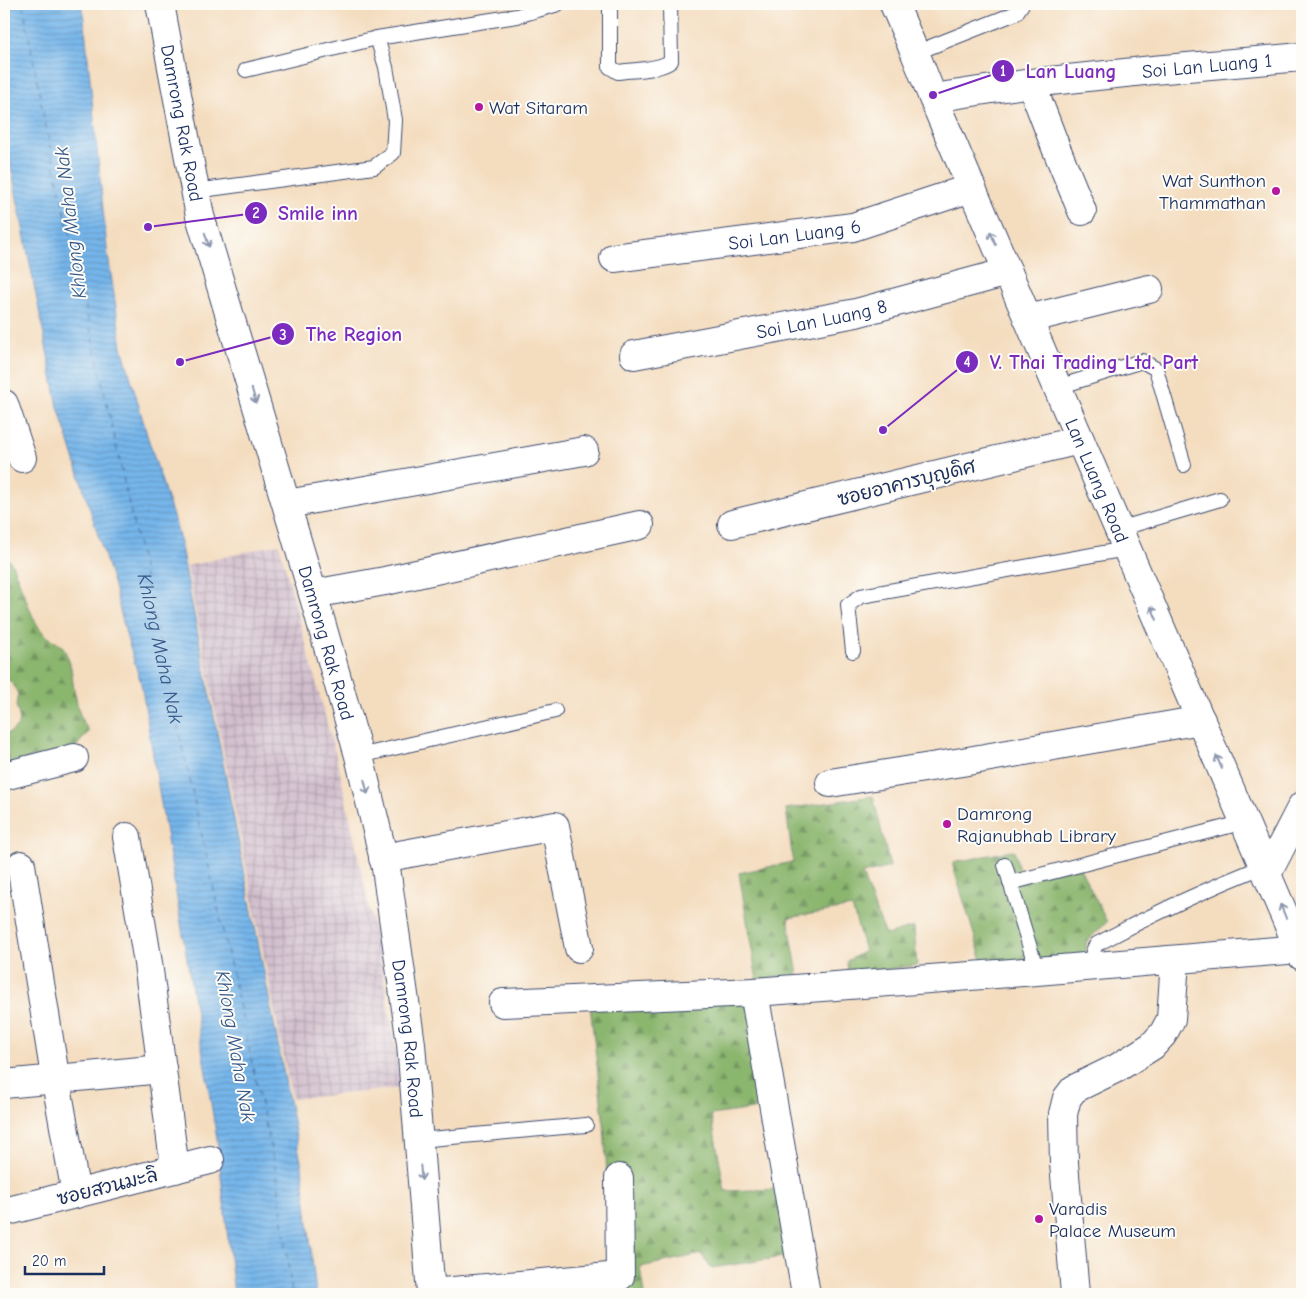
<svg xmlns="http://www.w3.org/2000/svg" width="1306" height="1298" viewBox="0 0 1306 1298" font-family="'Comic Neue','Playpen Sans Thai',sans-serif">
<defs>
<pattern id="industrial-grid" width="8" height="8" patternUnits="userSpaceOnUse" patternTransform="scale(1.25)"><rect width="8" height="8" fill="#d1bdcc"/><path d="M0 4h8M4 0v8" fill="none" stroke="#a99aa9"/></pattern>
<pattern id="forest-firs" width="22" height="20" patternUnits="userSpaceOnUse" patternTransform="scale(1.25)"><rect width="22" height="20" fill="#8bb66e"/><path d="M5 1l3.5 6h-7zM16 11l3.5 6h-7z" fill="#71945e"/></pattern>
<pattern id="water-rules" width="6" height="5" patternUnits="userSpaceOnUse" patternTransform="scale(1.25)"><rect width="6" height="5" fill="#76b6ea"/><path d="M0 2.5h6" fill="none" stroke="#6094c1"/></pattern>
</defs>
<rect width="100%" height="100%" fill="#fdfcf7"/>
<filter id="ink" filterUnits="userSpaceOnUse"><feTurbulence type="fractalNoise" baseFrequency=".02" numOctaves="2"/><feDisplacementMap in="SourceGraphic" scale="10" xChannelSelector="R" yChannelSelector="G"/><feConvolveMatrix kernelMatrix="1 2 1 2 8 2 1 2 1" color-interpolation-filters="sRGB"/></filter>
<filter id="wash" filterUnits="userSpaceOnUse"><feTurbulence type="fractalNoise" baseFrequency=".0096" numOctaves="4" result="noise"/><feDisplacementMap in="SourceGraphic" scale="20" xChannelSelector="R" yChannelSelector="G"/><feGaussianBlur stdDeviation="1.12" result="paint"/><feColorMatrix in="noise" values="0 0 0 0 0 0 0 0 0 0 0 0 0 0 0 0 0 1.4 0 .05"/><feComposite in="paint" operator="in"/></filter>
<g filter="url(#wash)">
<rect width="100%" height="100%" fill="#f4ddbf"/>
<path fill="url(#industrial-grid)" d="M279 544 339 768 380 958 402 1088 292 1099 187 566Z"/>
<g fill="url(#forest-firs)" stroke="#537266">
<path d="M4 553 12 564 33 617 38 626 45 635 63 647 68 658 71 668 74 690 79 712 83 722 89 731 75 748 4 764V735L11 732 18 726 19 715 16 705 18 694 13 684 4 677Z"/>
<path d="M873 796 890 867 862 874 875 909 886 935 914 927 917 965 848 975 847 961 865 951 852 907 788 918 798 975 757 980 739 873 793 862 786 809Z"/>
<path d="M1014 850 1020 875 1080 868 1107 922 1086 942 1087 962 985 970 952 863Z"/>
<path d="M755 998 773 1106 711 1115 725 1191 780 1189 790 1256 711 1268 701 1254 640 1267 644 1294H613V1272L604 1125 590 1005Z"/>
</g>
<path fill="url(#water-rules)" stroke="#4872a4" d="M4 4H81L84 19 107 249 122 347 147 435 178 532 302 1167 316 1294H234L217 1139 141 683 127 638 114 586 58 407 4 131Z"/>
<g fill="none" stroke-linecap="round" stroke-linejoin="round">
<path stroke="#365888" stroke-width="1" stroke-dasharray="6 5" stroke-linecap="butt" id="s1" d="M23 4 44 118 278 1181 292 1294"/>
</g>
</g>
<g filter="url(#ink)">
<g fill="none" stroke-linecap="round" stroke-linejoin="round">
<defs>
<g id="lane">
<path d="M610 4V67L618 72C633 70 660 70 671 61L670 4"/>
<path d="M915 53 1016 13 1022 4"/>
<path d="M246 70 377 38 517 16 558 4"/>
<path d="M195 191 374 167 393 153 395 120 386 67 377 38"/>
<path d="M1058 387 1142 361 1156 369 1184 465"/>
<path d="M1119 529 1220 499"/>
<path d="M853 651 848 605 861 596 1126 549"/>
<path d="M359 756 555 711"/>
<path d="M1005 865 1037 971"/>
<path d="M1010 883 1245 822"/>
<path d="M1091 967C1092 959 1091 951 1097 944 1151 915 1206 889 1264 866"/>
<path d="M419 1140 586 1125"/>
</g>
<g id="street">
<path id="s2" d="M160 4 200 216 313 594 359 756 386 868 411 1044 431 1294"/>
<path d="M1031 83 1056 148 1082 211"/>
<path id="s3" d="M933 98 1031 83 1153 70 1302 57"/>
<path id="s4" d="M614 258 853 227 971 188"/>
<path d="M1028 319 1149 289"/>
<path id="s5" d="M634 355 856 313 1008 272"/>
<path d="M4 404 22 458"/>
<path d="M287 504 584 451"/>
<path d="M732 524 1080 440"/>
<path d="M313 594 385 581 640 525"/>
<path d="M4 776 74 758"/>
<path d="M830 783 962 762 1201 720"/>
<path d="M127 837 148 963 175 1169"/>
<path d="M383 858 555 826 579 948"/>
<path d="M21 865 55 1076 76 1194"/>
<path d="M1267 874 1302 806"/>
<path d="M754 992 806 1294"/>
<path d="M503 1003 754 992 1037 971 1299 949"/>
<path d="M4 1084 162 1069"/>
<path d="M4 1212 210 1160"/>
<path d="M431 1293 620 1276 619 1178"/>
<path d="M1075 1294 1064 1163 1063 1114 1067 1098 1074 1089 1117 1068 1152 1046 1163 1034 1171 1019 1175 960"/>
</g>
<g id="primary">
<path id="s6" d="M894 4 915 53 933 98 1302 956"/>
</g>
</defs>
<use href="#lane" stroke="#3c496d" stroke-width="16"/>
<use href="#street" stroke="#3c496d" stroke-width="30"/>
<use href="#primary" stroke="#3c496d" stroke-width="30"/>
<use href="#lane" stroke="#fff" stroke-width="14"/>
<use href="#street" stroke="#fff" stroke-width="28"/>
<use href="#primary" stroke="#fff" stroke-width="28"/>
</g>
<defs><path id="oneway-shaft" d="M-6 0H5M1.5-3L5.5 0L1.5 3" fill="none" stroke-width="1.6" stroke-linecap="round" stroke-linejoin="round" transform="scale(1.25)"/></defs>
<g stroke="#8d97ae">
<use href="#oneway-shaft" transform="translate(993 238) rotate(-113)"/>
<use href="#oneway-shaft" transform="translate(207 240) rotate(73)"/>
<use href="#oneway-shaft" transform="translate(254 396) rotate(73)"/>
<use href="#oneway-shaft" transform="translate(1154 613) rotate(-113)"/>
<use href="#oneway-shaft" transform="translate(1219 762) rotate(-113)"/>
<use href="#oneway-shaft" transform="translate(366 787) rotate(77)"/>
<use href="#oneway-shaft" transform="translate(1283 911) rotate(-113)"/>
<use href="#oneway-shaft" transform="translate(421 1173) rotate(85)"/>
</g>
</g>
<g fill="#b5179e" stroke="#fdfcf7" stroke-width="2">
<circle cx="479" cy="107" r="5"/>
<circle cx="1276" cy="191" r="5"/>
<circle cx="947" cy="824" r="5"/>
<circle cx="1039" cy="1219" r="5"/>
</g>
<g text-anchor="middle" stroke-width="4" stroke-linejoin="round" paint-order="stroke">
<g font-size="19" fill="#1b2f5e" stroke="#fdfcf7">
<text dy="7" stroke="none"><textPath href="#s3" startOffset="276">Soi Lan Luang 1</textPath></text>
<text dy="7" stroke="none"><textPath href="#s2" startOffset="121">Damrong Rak Road</textPath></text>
<text dy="7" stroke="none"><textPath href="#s4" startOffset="182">Soi Lan Luang 6</textPath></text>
<text dy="7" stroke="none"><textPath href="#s5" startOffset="191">Soi Lan Luang 8</textPath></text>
<text dy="7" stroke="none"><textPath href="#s6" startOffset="518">Lan Luang Road</textPath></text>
<text transform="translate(906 482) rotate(-14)" y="7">ซอยอาคารบุญดิศ</text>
<text dy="7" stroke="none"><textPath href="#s2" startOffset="661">Damrong Rak Road</textPath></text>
<text dy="7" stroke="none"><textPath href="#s2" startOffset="1066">Damrong Rak Road</textPath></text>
<text transform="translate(107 1186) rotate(-14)" y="7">ซอยสวนมะลิ</text>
</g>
<g font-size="19" fill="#1b2f5e" stroke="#fdfcf7" text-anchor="start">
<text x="489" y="114">Wat Sitaram</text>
<text x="1266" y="187" text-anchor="end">Wat Sunthon<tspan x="1266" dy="22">Thammathan</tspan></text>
<text x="957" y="820">Damrong<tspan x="957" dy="22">Rajanubhab Library</tspan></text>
<text x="1049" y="1215">Varadis<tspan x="1049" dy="22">Palace Museum</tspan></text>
</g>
<g font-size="20" font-style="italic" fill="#365888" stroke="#fdfcf7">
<text transform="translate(70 223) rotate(-97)" y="7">Khlong Maha Nak</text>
<text dy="7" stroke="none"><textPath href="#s1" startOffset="659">Khlong Maha Nak</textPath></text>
<text transform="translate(236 1046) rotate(80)" y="7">Khlong Maha Nak</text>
</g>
</g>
<path fill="none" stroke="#7b2cbf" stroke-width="2" d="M933 95L1003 71M148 227L256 213M180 362L283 334M883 430L967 362"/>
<g fill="#7b2cbf" stroke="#fdfcf7" stroke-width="2">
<circle cx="933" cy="95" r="5"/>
<circle cx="148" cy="227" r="5"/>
<circle cx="180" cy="362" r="5"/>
<circle cx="883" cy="430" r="5"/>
<circle cx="1003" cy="71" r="12"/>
<circle cx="256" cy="213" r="12"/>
<circle cx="283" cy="334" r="12"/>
<circle cx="967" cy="362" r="12"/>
</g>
<g font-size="15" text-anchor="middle" font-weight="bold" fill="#fff">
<text x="1003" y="76">1</text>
<text x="256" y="218">2</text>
<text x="283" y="340">3</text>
<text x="967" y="367">4</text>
</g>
<g font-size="20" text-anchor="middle" font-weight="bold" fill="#7b2cbf" stroke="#fdfcf7" stroke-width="4" stroke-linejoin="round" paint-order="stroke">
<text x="1071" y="78">Lan Luang</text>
<text x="318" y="220">Smile inn</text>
<text x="354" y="341">The Region</text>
<text x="1094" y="369">V. Thai Trading Ltd. Part</text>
</g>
<rect width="1306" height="1298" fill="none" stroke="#fdfcf7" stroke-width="20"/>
<path d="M25 1266v8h79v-8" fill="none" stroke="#1b2f5e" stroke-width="2.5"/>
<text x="32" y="1266" font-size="15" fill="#1b2f5e" stroke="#fdfcf7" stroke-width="4" paint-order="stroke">20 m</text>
</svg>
